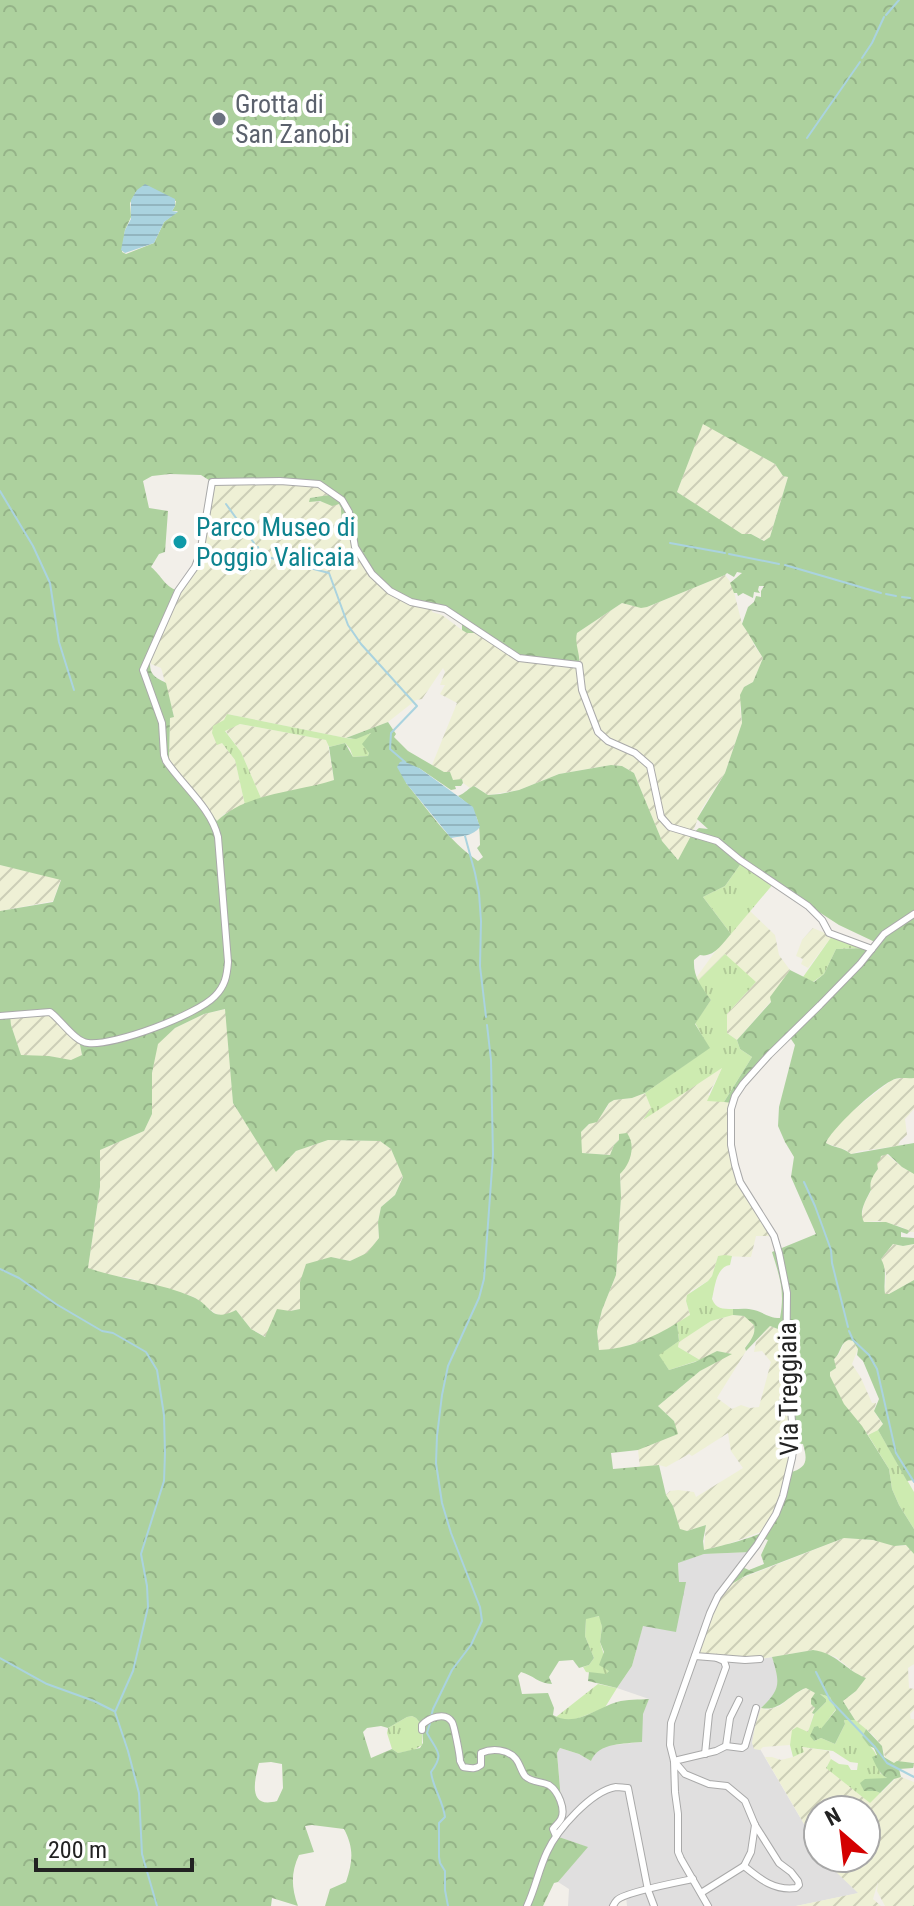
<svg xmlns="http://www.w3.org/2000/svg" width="914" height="1906" viewBox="0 0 914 1906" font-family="'Roboto Condensed',sans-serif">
<defs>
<pattern id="farmland-furrows" width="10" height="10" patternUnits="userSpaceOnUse" patternTransform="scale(2)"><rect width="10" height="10" fill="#eef0d5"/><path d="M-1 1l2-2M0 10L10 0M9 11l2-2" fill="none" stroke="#ccceb7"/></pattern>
<pattern id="grass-tufts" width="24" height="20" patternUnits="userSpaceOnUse" patternTransform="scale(2)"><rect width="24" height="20" fill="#cdebb0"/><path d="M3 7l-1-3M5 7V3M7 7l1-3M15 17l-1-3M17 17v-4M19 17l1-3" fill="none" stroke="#b0c997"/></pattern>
<pattern id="forest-crowns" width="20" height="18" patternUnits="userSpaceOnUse" patternTransform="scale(2)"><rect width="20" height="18" fill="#add19e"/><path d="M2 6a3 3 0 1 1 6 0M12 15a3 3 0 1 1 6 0" fill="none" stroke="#95b388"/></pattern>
<pattern id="water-rules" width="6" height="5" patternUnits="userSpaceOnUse" patternTransform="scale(2)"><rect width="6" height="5" fill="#aad3df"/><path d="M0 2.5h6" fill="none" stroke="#92b5bf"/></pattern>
</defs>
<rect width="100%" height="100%" fill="#f2efe9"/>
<path fill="#e0dfdf" d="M751 1552 718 1596 754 1660 772 1657 779 1677 778 1688 774 1696 761 1708 752 1743 760 1749 818 1848V1858H825L832 1868 859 1893 796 1906H627L626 1896 613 1906H568L569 1889 558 1882 587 1847 556 1836 555 1826 562 1812 557 1753 560 1748 579 1754 591 1761 594 1754 605 1746 642 1742V1715L649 1699 617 1688 632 1666 643 1625 676 1631 685 1582 679 1583 678 1562 704 1554Z"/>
<g fill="url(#farmland-furrows)">
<path d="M703 423 775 464 783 476 788 477 770 537 765 541 751 534 742 535 677 492Z"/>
<path d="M212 482H309L335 494 311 498 310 501 338 503 341 508 342 531 352 530 433 607 432 612 442 615 462 630 479 633 580 662 575 641 577 633 622 603 639 607H647L725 575 732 584 742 624 750 633 754 645 763 658 753 682 744 687 740 708 742 723 725 773 701 810 690 840 678 860 662 841 634 773 622 766 611 765 559 774 519 790 488 795 475 786 470 788 463 783 462 779 453 781 444 772 432 765 457 703 440 694 445 685H440L445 672 443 668 422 699 416 700 388 722 346 738 227 714 222 743 235 760 245 805 224 814 218 821 209 816 176 776 169 758 170 718 174 716 162 671 161 668 151 664V649L178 591 195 567Z"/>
<path d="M240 724 327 740 334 780 316 787 261 798 241 752 225 730Z"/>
<path d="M0 865 61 879 53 901 0 911Z"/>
<path d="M750 911 775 935 779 955 790 970 771 997V1001L737 1040 727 1033V1014L755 983 725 954 697 982 696 978 714 953Z"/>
<path d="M813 928 832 936 808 968 801 964 803 959 796 956 802 940Z"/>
<path d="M226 1009 233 1103 276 1171 296 1151 328 1140 381 1141 391 1149 403 1176 395 1195 381 1207 378 1222 379 1238 367 1254 350 1261 331 1257 300 1282V1309L290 1311 266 1337 251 1329 236 1310 225 1316 216 1314 194 1297 126 1277 110 1276 88 1268 100 1187V1150L144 1131 152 1114V1073L157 1044 175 1028 204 1014Z"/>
<path d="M50 1012 79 1040 82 1055 71 1061 49 1056H21L11 1025 9 1015Z"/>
<path d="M723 1067 708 1095 733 1103 731 1145 740 1182 774 1236H756L751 1257 718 1256 712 1276 708 1281 691 1291 686 1301 690 1316 653 1338 612 1350 599 1351 597 1331 602 1310 616 1275 621 1197 619 1140 614 1145 610 1155 581 1153V1132L607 1108 609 1103 614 1100 632 1098 645 1093 651 1108 645 1118Z"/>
<path d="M902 1078H914V1109L905 1119 907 1135 900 1141 898 1146 860 1151 851 1154 846 1150 826 1143 831 1133 846 1116 892 1080Z"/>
<path d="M886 1154 902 1167 914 1174V1232H909L902 1227 879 1221 864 1222 861 1220 864 1204 871 1191 870 1185 872 1177 878 1169 876 1163 881 1156Z"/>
<path d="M893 1244 903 1246 914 1244V1280L889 1294H885L886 1273 881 1259Z"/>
<path d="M733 1315 744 1316 751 1320 754 1325 755 1330 752 1339 745 1347 746 1351 717 1398 732 1409 741 1405 750 1408 759 1407 771 1362 762 1351 754 1352 756 1342 770 1326 786 1332 793 1431 783 1496 766 1530 725 1545 704 1550 706 1525 687 1531 680 1530 673 1506 666 1495 670 1491 678 1490 694 1492 696 1497 743 1468 731 1451 728 1433 692 1456 689 1454 666 1467 659 1465 640 1467 638 1450 677 1434 674 1421 658 1406 700 1371 730 1354 717 1351 700 1360 678 1347 679 1341 711 1321Z"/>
<path d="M849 1340 853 1341 858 1349 852 1364 861 1378 872 1403H876L874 1411 883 1425 878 1430 868 1435 843 1404 830 1376V1372L835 1368 834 1359 839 1354 845 1341Z"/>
<path d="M844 1538 873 1540 900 1546 907 1545 914 1554V1664L908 1668 909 1688 914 1689V1710L910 1714 911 1719H914V1769L913 1762 894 1763 885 1757 882 1746 873 1735 855 1720 843 1701 856 1691 859 1676 836 1657 813 1650 754 1660 695 1656 710 1613 727 1584Z"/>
<path d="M806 1688 815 1693V1708L808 1733 798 1728H794L790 1745 763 1747 760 1750 754 1749 752 1743 755 1726 761 1708 767 1710 780 1706 794 1694Z"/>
<path d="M801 1747 829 1751 831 1760 826 1767 882 1792 897 1777H901L914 1782V1906H885L877 1891 878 1882 873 1899 881 1906H796L858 1893 832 1868 825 1858H866V1810H818V1848L765 1757H772L781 1760 793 1757 804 1752Z"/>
</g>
<g fill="url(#grass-tufts)">
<path d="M227 714 351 739 372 733 366 748 369 753 368 756 353 757 350 749 345 743 329 747 326 740 240 724 225 731 241 752 261 798 245 805 235 760 222 743 217 745 212 733 213 726 224 720Z"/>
<path d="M742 862 774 883 731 934 703 897 725 886Z"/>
<path d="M832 936 861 948 836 949 824 974 813 982 803 977Z"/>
<path d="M725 954 756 982 727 1014V1033L737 1040 740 1049 752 1057 724 1102 707 1101 722 1068 643 1120 651 1108 645 1093 709 1048 695 1023 711 1000 697 982Z"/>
<path d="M725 1255 732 1256 730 1265C716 1267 715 1287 712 1299 716 1309 722 1309 733 1309V1315L711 1321 679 1342 678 1347 700 1360 669 1370 658 1355 679 1341 677 1323 690 1315 686 1301 687 1295 708 1281 712 1276 718 1256Z"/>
<path d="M878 1430 914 1492V1529L899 1505 892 1489 889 1469 868 1435Z"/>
<path d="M600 1616 602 1627 600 1642 609 1671 606 1675 586 1672 583 1667 589 1665 594 1658 585 1636 586 1618Z"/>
<path d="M598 1684 617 1688 604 1709C587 1712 574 1726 556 1717Z"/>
<path d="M820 1694 830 1697 836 1709 820 1731 814 1727 812 1734 814 1741 821 1738 835 1744 845 1724 844 1720H855L866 1729 862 1737C877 1755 876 1749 880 1773L887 1778 862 1786 863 1789 876 1791 880 1793 870 1803 826 1768 831 1759 839 1764 848 1765 851 1770H857L858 1763 850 1762 833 1751 802 1747 804 1752 793 1757 790 1745 792 1730 797 1727 808 1732 814 1714 826 1702V1699Z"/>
<path d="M412 1716 416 1718 422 1725V1745L414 1750 398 1753 392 1749 387 1733 388 1728 407 1717Z"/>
</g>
<g fill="url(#forest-crowns)" fill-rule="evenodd">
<path d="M0 0H914V1078C907 1079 902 1077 895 1079 880 1084 832 1128 826 1143 832 1147 843 1147 851 1154L914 1143V1174L902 1167 888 1154 881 1156 880 1160 877 1163 878 1169C873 1176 869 1181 871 1190 866 1200 858 1212 864 1222H886L908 1230 909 1232 907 1234 901 1232V1237L914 1238V1244L903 1246 893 1244 881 1259C888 1271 883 1281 885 1294H889L914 1280V1480L907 1481 878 1430 883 1424 874 1411 879 1399 863 1361 857 1355 858 1349 853 1341 849 1340C840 1342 841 1354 834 1359L836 1368 830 1372V1376L844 1404 862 1426 889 1469 892 1489 899 1505 914 1529V1554L906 1545 894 1546 873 1540 844 1538 745 1576 730 1585 742 1567 749 1570 764 1564 761 1555 768 1540 761 1538 751 1552 704 1554 678 1563 679 1582H686L676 1632 643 1626 632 1666 617 1688 588 1681 589 1672 606 1674 609 1671 599 1665 604 1652 600 1642 602 1627 599 1616 586 1619 585 1636 594 1658 589 1665 579 1668 573 1660 559 1661 549 1677 552 1684C539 1684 533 1675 521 1672L518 1676 522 1694 548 1693 554 1708 553 1715C575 1728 596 1708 617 1702 627 1699 639 1700 649 1699L643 1714 642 1742C624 1744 599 1742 591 1761L579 1754 560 1748 557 1753 562 1812 555 1826 556 1836 588 1847 558 1882 554 1883 543 1906H325L330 1889 346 1882C353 1861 354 1848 344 1829L312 1825 305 1826 314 1852 299 1855C291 1872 291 1887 298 1906L272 1898 271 1906H0V911L53 902 61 880 0 865ZM136 192 176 201 175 206 172 211H178L164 222 154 243 126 254 122 252 125 230 131 217 130 203ZM703 424 775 464 783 476 788 477 770 537 764 541 751 534H742L677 492ZM170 474 201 475 212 482 319 484 335 494 310 498 309 502 320 501 332 506 339 504 341 508 342 531 352 530C359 561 380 590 411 601 421 605 432 605 442 609 450 611 456 618 462 624V630L467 633H479L519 658 579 665C581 655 574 644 577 633L622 603 641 608 647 607 725 575 727 573 734 577 737 572 742 573 730 583 734 593H737L738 596 743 593 753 598 754 592 760 593 758 590 759 586H764L761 591V597L756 596 754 602 748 607 742 624C750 635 755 646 763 658L753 682 744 687 740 695 742 723 725 773 697 819 708 829 699 828 692 834 678 860 662 841 634 773 622 766 611 765 559 774 519 790 500 794 488 795 474 786C468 788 466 793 458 796 478 811 480 821 480 845L477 848 483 857 478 861C449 841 428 810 406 783L419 768 451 790 456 789 455 786H461L463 783 462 779 453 780 450 772H444L408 751 394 737 396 734 388 722 346 738 356 739 371 733 362 744 369 753 368 756 353 757 345 743 329 747 334 780C298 792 245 793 217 821L213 816H208L176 776 169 758 170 718 174 717 166 683C161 680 153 677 151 671 145 652 169 610 178 591 163 585 163 577 151 567L159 554 165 552 168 511 149 508 143 481 152 476ZM742 862 839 925 877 943 865 948 836 949 824 974 814 982 790 970 770 997 771 1002 737 1040 740 1049 752 1057 724 1102 733 1103 743 1084 789 1036 795 1045 779 1107 778 1126 785 1142 794 1157 791 1177 816 1234 772 1252C780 1278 785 1291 780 1318 769 1318 765 1313 754 1310 747 1308 740 1309 733 1309V1315L744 1316 754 1325C756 1334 751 1340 745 1348L746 1351 770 1326 786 1332V1385L794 1443 803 1444C808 1461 807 1468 789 1473 784 1488 778 1522 765 1531 754 1538 718 1547 704 1550L703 1541 706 1525 687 1531 680 1529 673 1506 666 1495 659 1465 613 1469 611 1453 638 1450 678 1434 674 1421 658 1406 700 1371 732 1354 717 1351 695 1362 669 1370 659 1355 679 1341 677 1323C652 1338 628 1349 599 1350L597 1331 602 1310 616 1275 621 1197 620 1174C631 1164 636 1145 627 1133L619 1134V1140L614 1145 610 1155 582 1153 581 1132 589 1124 597 1122 609 1103 614 1100 632 1098 645 1093 710 1048 695 1024 711 1000C701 986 693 977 694 960L700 955C714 958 723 943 731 934L703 897 725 886ZM225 1009 233 1103 276 1172 296 1151 328 1140 380 1141 391 1149 403 1177 395 1195 381 1207 378 1222 379 1238 367 1253 350 1261 331 1257 306 1264 300 1282V1309L290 1311 277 1309 265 1337 251 1329 236 1310C210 1323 213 1306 193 1297 159 1282 122 1280 88 1268L100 1187V1150L144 1131 152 1114V1073L158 1044 175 1028 204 1014ZM10 1015H55L79 1040 82 1055 71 1060 49 1056 21 1055 11 1025ZM412 1716 416 1718 422 1725 423 1743 420 1748 398 1753 392 1749 371 1758 363 1732 367 1728 381 1726 388 1728 407 1717ZM271 1762 282 1764 283 1788 277 1801C248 1809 254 1782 259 1763Z"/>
<path d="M813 1650C837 1653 845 1670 866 1678L856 1691 843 1701 855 1720H844L845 1724 835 1744 821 1738 814 1741 810 1736 814 1727 818 1726 820 1730 836 1710 830 1697 820 1694 826 1699V1702L814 1714 812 1713 815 1708 811 1704V1699L815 1693 806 1688C789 1694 781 1712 761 1708 781 1689 780 1683 772 1657Z"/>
<path d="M866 1729 882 1746 884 1757 894 1763 897 1761 914 1763 913 1768 899 1769 901 1777 894 1779 880 1793 876 1791H864L860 1783 865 1779 887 1778C880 1775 875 1764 872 1757L877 1755 874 1748 869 1746 862 1737Z"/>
</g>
<g fill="url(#water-rules)">
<path d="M145 184 175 199V206L172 211 178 212 164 222 154 243 125 253 121 250 125 230 131 219V200L137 190Z"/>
<path d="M403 761 419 768 473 807 480 827C473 836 462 836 451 838L406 783 397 767 400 762Z"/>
</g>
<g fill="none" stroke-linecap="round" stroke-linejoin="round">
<g stroke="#aad3df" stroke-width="2">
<path d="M886 15 899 0"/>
<path d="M862 58 872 43 884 17"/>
<path d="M807 138 860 62"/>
<path d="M0 491 33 546 50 583 59 642 74 690"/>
<path d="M226 504 254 543"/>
<path d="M670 543 725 553"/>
<path d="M258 547 260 555 329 573 348 625 361 644 417 706 391 733 390 749 405 762"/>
<path d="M729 554 779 564"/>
<path d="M785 565 881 593"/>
<path d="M886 594 896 596"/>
<path d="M902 597 910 598"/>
<path d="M465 836 475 873 479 893 481 921 480 966 486 1017"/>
<path d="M804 1182 815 1206 831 1250 832 1263 848 1327"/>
<path d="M0 1269 19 1278 56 1304 102 1331 113 1333 146 1352 157 1370 164 1415 165 1453 164 1481 141 1554 147 1586 148 1607 133 1671 115 1712 128 1751 139 1793 142 1854 157 1906"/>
<path d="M849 1331 853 1340 869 1355 877 1369 896 1453 914 1482"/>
<path d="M0 1658 47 1684 94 1701 114 1711"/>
<path d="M816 1672 830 1700 875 1747 887 1763 914 1777"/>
<path d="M431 1717 433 1709 452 1670 471 1645 482 1621 480 1607 451 1533 442 1503 436 1463 437 1436 442 1395 448 1366 479 1298 484 1279 493 1155 491 1060 487 1025"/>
<path d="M430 1723 427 1733C437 1752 445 1753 431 1772 433 1788 443 1801 445 1817L439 1823V1857L440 1863 445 1871V1890L448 1906"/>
</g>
<defs>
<g id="minor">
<path d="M0 1016 50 1012C61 1020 75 1042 88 1043 114 1046 197 1015 215 996 225 986 227 976 228 962L218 837C211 808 183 786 166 761L164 755 162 723 143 670 178 591 195 567 200 554 212 482 280 481 319 484 342 500 349 512 355 547 372 574 390 591 411 602 445 609 519 658 579 665 582 690 598 732 608 741 635 753 650 766 661 817 670 827 717 841 740 860 808 906 822 920 829 933 872 949"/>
<path d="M695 1656 745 1660 760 1659"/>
<path d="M422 1730V1725C429 1718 445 1711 452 1722 454 1725 460 1755 460 1761L463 1767C470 1768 475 1770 481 1765V1753C492 1748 508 1749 516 1759 520 1764 521 1771 525 1776 532 1783 541 1781 549 1785 558 1791 566 1809 561 1819 559 1823 555 1826 553 1829L556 1836"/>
<path d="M726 1746 730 1718 739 1700"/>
<path d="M705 1754 709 1714 726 1667 724 1661 717 1658"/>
<path d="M744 1866 751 1852 755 1825"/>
<path d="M701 1893 744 1866C760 1879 774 1891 796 1888L799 1885 798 1881 791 1872 779 1863 755 1825 745 1801 727 1786 709 1784 685 1774 674 1761 716 1751 726 1746 742 1748 745 1746 756 1708"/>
<path d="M527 1906C535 1889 539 1869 547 1852 557 1830 591 1791 616 1787 617 1787 627 1788 628 1788L648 1890 654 1906"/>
<path d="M613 1906C614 1904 615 1902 617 1900 625 1892 679 1882 693 1879"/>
<path d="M708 1906 681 1859 678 1852V1814L675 1792 674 1761 670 1745 671 1723 710 1613 718 1596 757 1545 776 1514 783 1496 792 1458 794 1444 791 1410 786 1385 787 1293 779 1253 774 1236 740 1182 735 1165 731 1145V1109L735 1096 743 1084 769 1055 820 1005 860 964 884 934 914 914"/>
</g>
</defs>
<use href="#minor" stroke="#a9a9a9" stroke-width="8"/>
<use href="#minor" stroke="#fff" stroke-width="6"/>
</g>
<circle fill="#6b7280" stroke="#fff" stroke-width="3" cx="219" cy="119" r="8"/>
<circle fill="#0f9aa8" stroke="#fff" stroke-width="3" cx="180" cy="542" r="8"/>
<g text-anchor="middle" stroke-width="8" stroke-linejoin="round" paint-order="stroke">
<g font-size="26" fill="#5b616d" stroke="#fff" text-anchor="start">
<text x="235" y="113">Grotta di<tspan x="235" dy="30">San Zanobi</tspan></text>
</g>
<g font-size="26" fill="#0d838f" stroke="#fff" text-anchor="start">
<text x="196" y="536">Parco Museo di<tspan x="196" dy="30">Poggio Valicaia</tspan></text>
</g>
<g font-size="26" fill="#222" stroke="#fff">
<text transform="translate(788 1389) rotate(-91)" y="9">Via Treggiaia</text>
</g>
</g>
<g transform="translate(842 1834) rotate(332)"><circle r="38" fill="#ffffff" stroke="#a7a7a7" stroke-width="2"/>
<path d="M0-6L14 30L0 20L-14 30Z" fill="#d40000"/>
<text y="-12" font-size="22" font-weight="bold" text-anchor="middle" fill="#222222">N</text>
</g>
<path d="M36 1858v12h156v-12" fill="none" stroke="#222222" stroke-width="4"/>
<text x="48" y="1858" font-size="24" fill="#222222" stroke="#ffffff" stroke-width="6" paint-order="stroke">200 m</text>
</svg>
